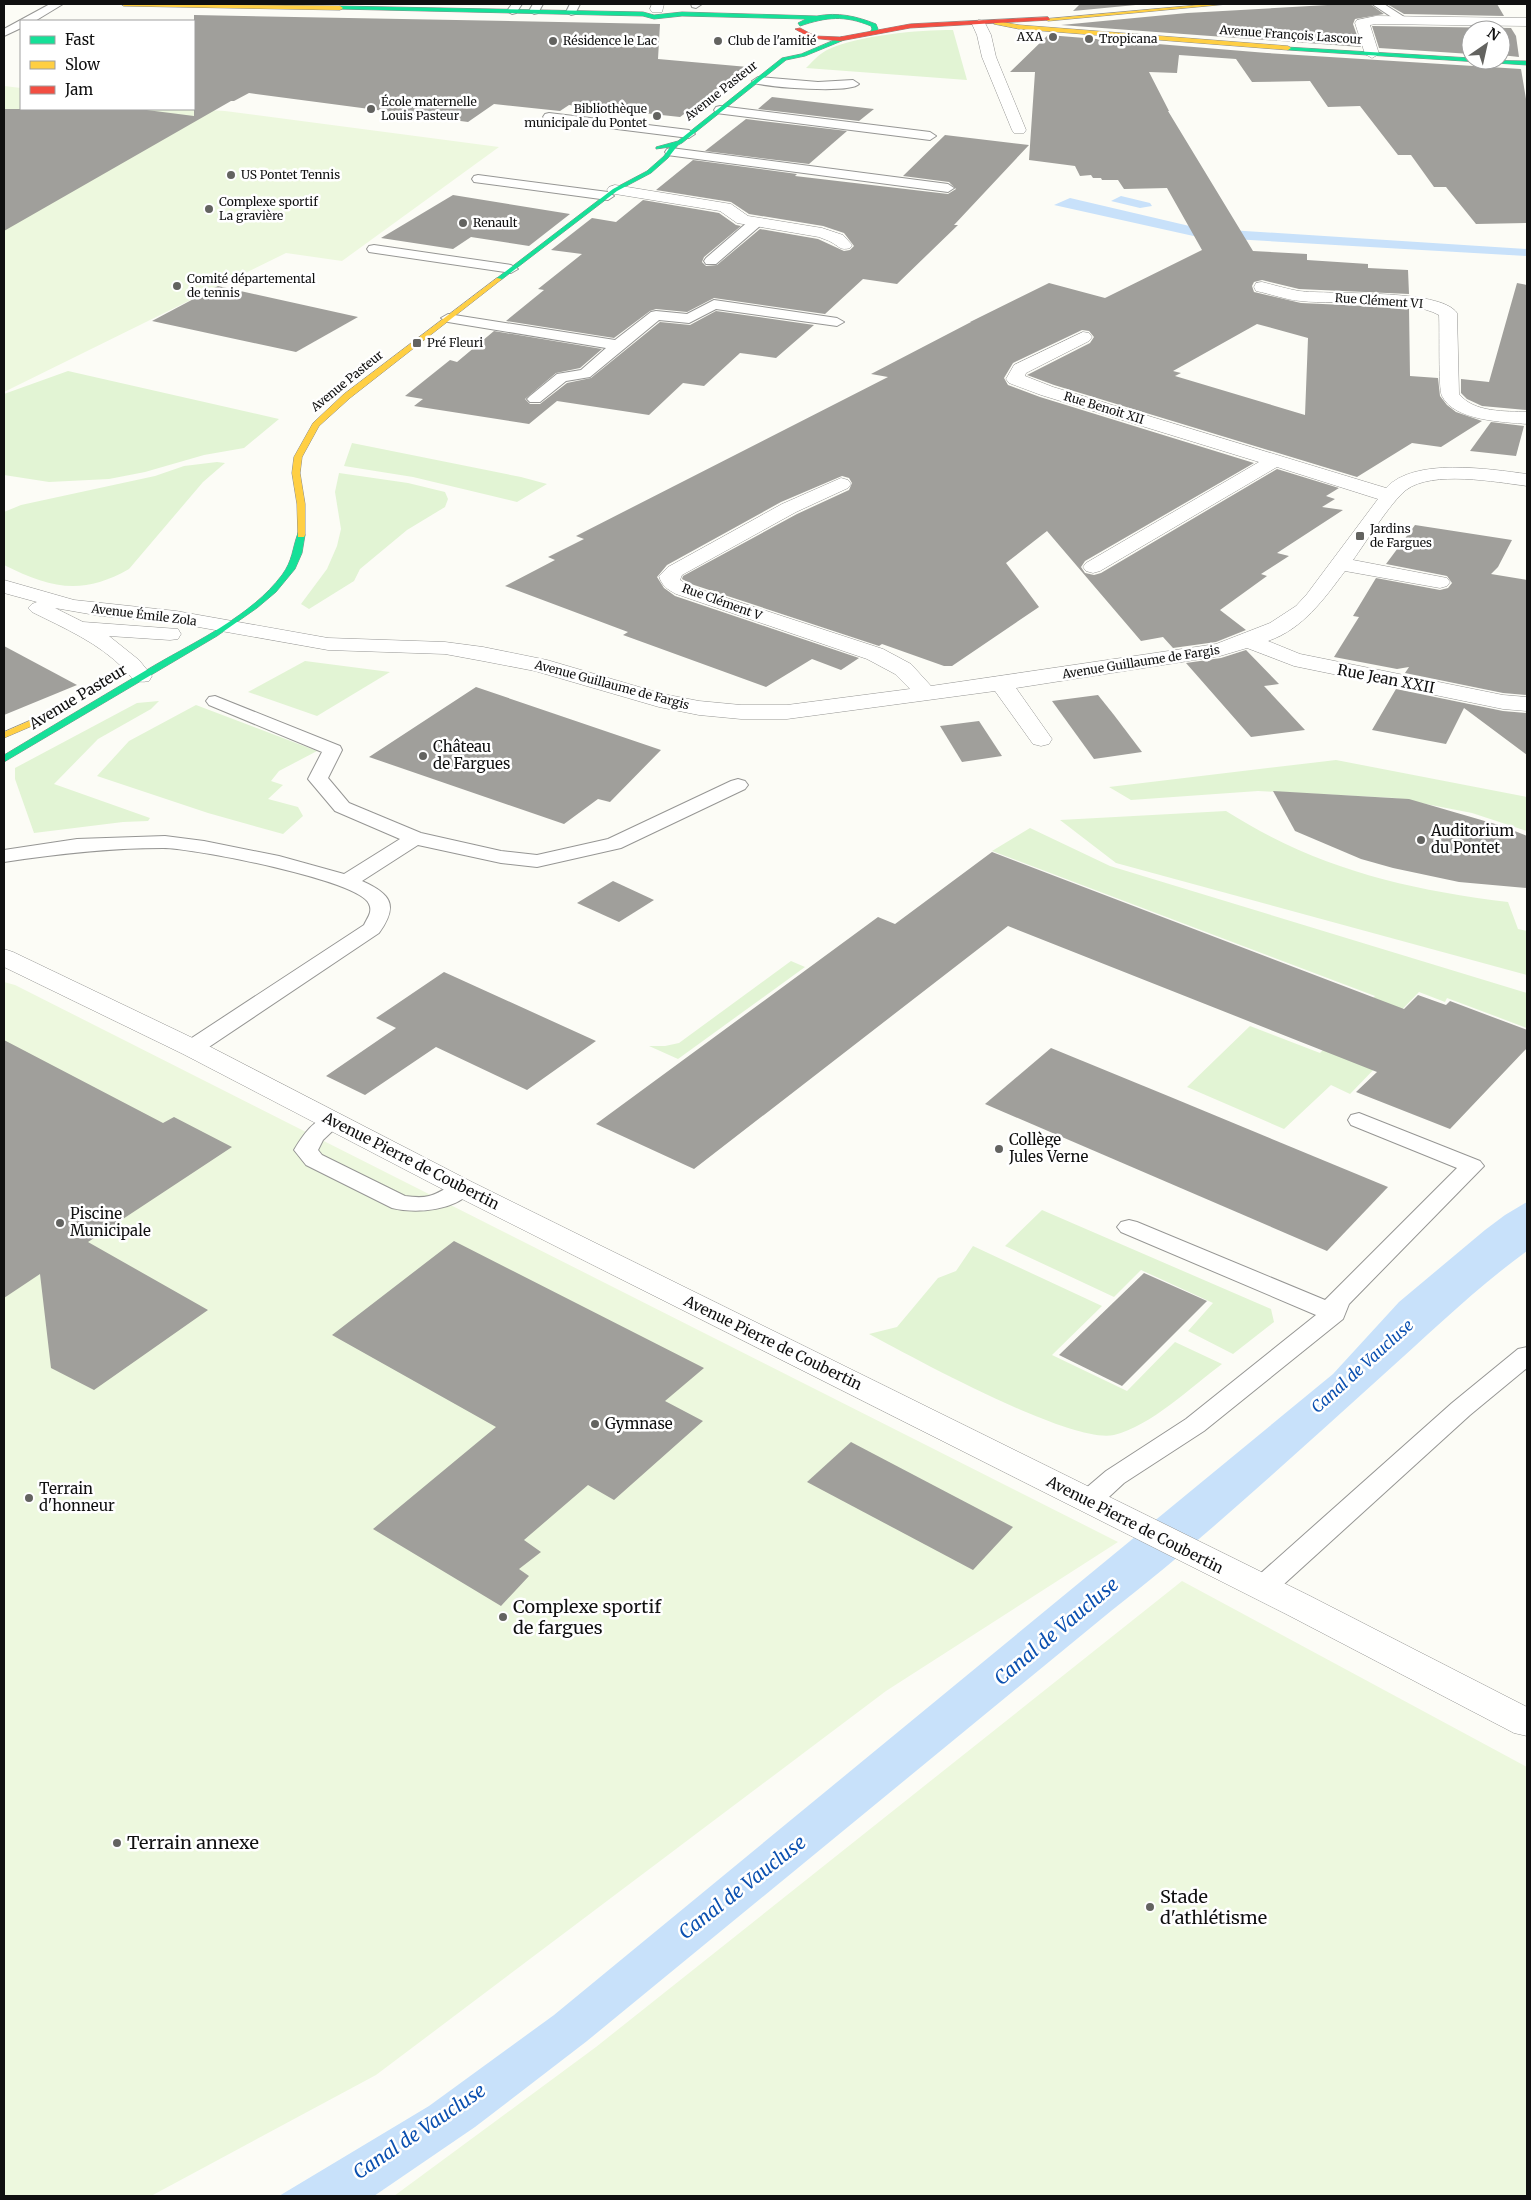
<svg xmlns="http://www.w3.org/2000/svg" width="1531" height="2200" viewBox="0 0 1531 2200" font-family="Merriweather,serif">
<rect width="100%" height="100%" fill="#fcfcf6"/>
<g fill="#e2f4d4">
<path d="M953 30 967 80 806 68C812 62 819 54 827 50 859 35 918 30 953 30Z"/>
<path d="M68 371 279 419 244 448 204 455 145 472 109 479 49 482 4 475V394Z"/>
<path d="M352 443 521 477 547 484 517 502 413 477 344 466Z"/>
<path d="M217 462 225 463 203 482 129 569C82 596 50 588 4 565V512L21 505 155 476 184 466Z"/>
<path d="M339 473 408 483 445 492 448 499 445 507 407 530 360 569 354 581 309 609 301 604 327 569 337 546 341 529 335 492Z"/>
<path d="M305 661 390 672 317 716 248 692Z"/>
<path d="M159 701 151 709 98 739 54 784 150 818 148 821 123 822 34 833 15 779V768L137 703Z"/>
<path d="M196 705 317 751 279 771 271 781 283 785 268 799 298 807 303 816 283 834 208 813 97 776 129 741Z"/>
<path d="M1336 760 1527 797V831L1472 813 1395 798 1258 791 1131 800 1109 787Z"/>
<path d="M1226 811C1316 868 1403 889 1508 902L1518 929 1527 931V975L1116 863 1060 820Z"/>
<path d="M1030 828 1110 866 1527 993V1028L1447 998 1445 1002 1419 992 1361 1052 1382 1061 1350 1094 1331 1085 1284 1129 1187 1087 1250 1026 1320 1053 1375 996 992 851Z"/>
<path d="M791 961 805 967 678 1059 649 1046H665L679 1043Z"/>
<path d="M1042 1210 1271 1309 1274 1322 1233 1354 1188 1331 1213 1303 1141 1270 1114 1297 1005 1246Z"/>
<path d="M973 1246 1102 1306 1052 1355 1127 1391 1175 1342 1222 1364C1191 1387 1151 1426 1114 1435 1072 1445 912 1357 869 1334L897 1327 938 1278 956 1271Z"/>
</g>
<g fill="#edf8de">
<path d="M4 86 21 88V109H190L225 111 499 147 342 261 286 253 4 392Z"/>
<path d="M4 982 15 985 1118 1542 886 1691 376 2075 151 2196H4Z"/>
<path d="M1182 1581 1527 1767V2196H394L596 2047Z"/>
</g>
<g fill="#c8e1fa">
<path d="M1121 196 1150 203 1152 206 1140 208 1111 201Z"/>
<path d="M1070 198 1198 228 1527 249V256L1198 237 1054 205Z"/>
<path d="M1527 1202V1251C1476 1288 1430 1333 1383 1375 1294 1455 1206 1537 1111 1611L587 2041 475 2127 374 2196H279L429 2106 554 2015 1333 1374 1399 1302 1485 1230 1505 1215Z"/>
</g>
<g fill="#a09f9b" fill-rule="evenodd">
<path d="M1080 4H1146L1073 11Z"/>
<path d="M1345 4H1370L1384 14 1355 19 1353 24 1361 47 1061 25 1187 13Z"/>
<path d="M1387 4H1497L1504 16 1404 14Z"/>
<path d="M194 15 660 24 658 59 748 67 680 117 569 105 560 111 494 104 468 122 249 93 234 101H231L4 231V109H139L194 116Z"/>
<path d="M1372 26 1511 28 1516 36 1519 57 1501 55V30H1471V54L1379 48Z"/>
<path d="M1048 35 1267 53 1521 69 1527 105V223L1476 224 1446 187H1434L1411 155H1398L1360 106 1328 107 1310 81 1252 82 1236 59 1179 55 1177 73 1149 72 1169 111H1168L1253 251 1307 254V260L1368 264V268L1408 270 1409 294 1299 289 1262 280 1254 282 1252 286 1254 292 1301 303 1409 308 1410 376 1438 378 1440 396 1447 405 1456 412 1482 421 1441 447 1412 443 1357 477 1054 385 1027 375 1090 343 1094 337 1089 331 1082 330 1013 363 1004 378 1008 385 1040 397 1254 463 1085 561 1081 567 1085 573 1094 575 1101 573 1277 469 1339 488 1326 496 1335 499 1322 507 1343 510 1277 553 1289 556 1261 574 1267 576 1220 610 1246 630 1216 642 1173 648 1163 637 1141 641 1047 531 1006 563 1039 607 952 666H944L882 644 879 646 691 584 682 579 683 576 797 514 849 490 852 483 849 478 842 476 781 502 667 565 657 577 664 588 675 596 859 658 841 670 812 659 766 687 623 635 628 632 505 586 555 560 548 557 584 539 576 536 888 377 871 374 971 322H970L1049 283 1105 298 1202 250 1167 188 1124 189 1118 180H1102L1101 178H1093L1091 175 1080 176 1075 166 1029 160 1035 72H1010ZM1257 324 1308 338 1305 415 1175 376 1181 373 1173 371Z"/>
<path d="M772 97 874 109 859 121 758 109Z"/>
<path d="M746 119 847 131 809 164 705 151Z"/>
<path d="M945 135 1029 145 954 225H958L897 284 863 279 825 314 714 298 687 312 656 309 650 311 614 338 506 321 544 290 538 289 582 254 551 250 592 218 616 222 643 200 719 213 736 225 741 226 704 257 702 262 706 266 717 265 760 229 818 239 844 251 850 250 854 246 844 233 823 226 749 214 731 202 656 190 693 160 797 174 795 176 948 194 956 189 949 182 903 176Z"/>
<path d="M453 195 570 214 529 246 471 237 453 249 381 238Z"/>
<path d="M1517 283 1527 285V410L1482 406 1467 399 1461 393V379L1489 382Z"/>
<path d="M218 286 358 317 296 352 152 321Z"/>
<path d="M716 311 814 325 776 358 740 353 704 386 683 383 649 415 557 401 529 424 414 406 423 399 405 396 450 360 457 362 494 331 602 349 580 368 556 373 525 399 530 404H540L567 383 591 378 660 322 690 325Z"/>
<path d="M1491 422 1524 426 1516 456 1470 451Z"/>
<path d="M1415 525 1512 540 1498 567 1491 574 1527 580V695L1503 693 1405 673 1409 667 1397 669 1334 657 1359 617 1353 616 1376 578 1440 590 1448 588 1452 583 1447 576 1386 564Z"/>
<path d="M4 646 77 685 4 715Z"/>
<path d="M1246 650 1279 684 1264 686 1305 730 1251 737 1186 663 1221 658Z"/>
<path d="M476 687 661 750 610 802 598 799 564 824 369 757Z"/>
<path d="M1396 689 1503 711 1527 713V755L1464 708 1446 744 1372 730Z"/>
<path d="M1098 695 1114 715 1142 752 1094 759 1052 701Z"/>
<path d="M979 721 1002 756 962 762 940 726Z"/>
<path d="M1273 791 1409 799 1502 826 1527 836V888L1459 882 1393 868 1361 859 1295 831Z"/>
<path d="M992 852 1404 1009 1418 995 1446 1005 1450 1001 1527 1030V1048L1450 1129 1356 1092 1377 1072 1008 926 694 1169 596 1124 878 917 895 924Z"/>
<path d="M613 881 654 900 619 922 577 903Z"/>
<path d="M444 972 596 1041 527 1090 436 1047 365 1095 326 1076 396 1028 376 1018Z"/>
<path d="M4 1040 163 1123 174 1117 232 1147 88 1242 208 1310 94 1390 51 1368 40 1274 4 1298Z"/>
<path d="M1051 1048 1173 1098 1388 1187 1327 1251 985 1104Z"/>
<path d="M454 1241 704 1368 665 1401 703 1421 614 1500 588 1485 524 1540 541 1552 519 1569 529 1576 501 1606 373 1529 496 1427 332 1335Z"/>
<path d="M1144 1273 1207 1301 1122 1386 1059 1355Z"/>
<path d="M851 1442 1013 1527 973 1570 807 1482Z"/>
</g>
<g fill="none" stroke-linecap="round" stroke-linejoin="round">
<defs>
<g id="lane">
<path d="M50 4H63L35 21H21V28L4 36V29Z"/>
<path d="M512 4H522L516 13 512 14 507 11Z"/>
<path d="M533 4H543L538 13 534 14 529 11Z"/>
<path d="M570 4H580L575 14 571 15 566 12Z"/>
<path d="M691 4H702L696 8 692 7Z"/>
<path d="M1372 4H1384L1409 20 1403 23 1399 22Z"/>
<path d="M758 77 818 82 853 80 859 84C849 94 769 87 754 83L752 81Z"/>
<path d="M720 106 930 132 936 136 930 140 716 113 714 110 716 107Z"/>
<path d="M549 113 689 130 695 134 689 138 545 120 543 117 545 114Z"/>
<path d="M671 148 948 184 954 188 948 192 667 155 665 152 667 149Z"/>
<path d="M478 175 608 192 614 196 608 200 474 182 472 179 474 176Z"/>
<path d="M755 219 762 223 760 226 716 264H706L704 261 706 258 750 220Z"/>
<path d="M374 245 511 265 518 269 511 273 369 252 367 249 369 246Z"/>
<path d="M714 300 837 318 844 322 837 326 716 309 689 323 659 320 590 377 566 381 540 402H530L527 399 530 396 557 374 581 370 606 348 448 322 441 318 448 314 615 340 651 312 656 311 687 314Z"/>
<path d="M215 696 340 746 342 750 328 778 349 803 421 833 501 851 537 855 608 839 731 781 738 779 745 781 748 785 745 789 621 848 537 867 501 863 418 845 362 881C391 894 399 905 379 933L200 1053 192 1055 184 1053 181 1048 184 1043 364 925C367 918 373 912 369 904 360 880 192 848 163 848 109 848 57 854 4 862V850L77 839 165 836 204 841 279 856 344 874 400 839 335 811 308 779 322 752 209 705 206 701 209 697Z"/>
<path d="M1359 1113 1480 1161 1484 1166 1349 1304 1343 1319 1204 1431 1124 1483 1097 1508 1088 1510 1079 1508 1075 1501 1079 1494 1106 1471 1186 1419 1316 1315 1121 1232 1117 1227 1121 1222 1129 1220 1137 1222 1325 1300 1457 1168 1351 1125 1348 1120 1351 1115Z"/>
<path d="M332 1114 340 1116 343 1121 323 1140 318 1150 322 1155 405 1196C413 1197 421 1198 429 1196 445 1192 453 1179 470 1183L474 1188C458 1211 416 1214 392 1208L306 1165 294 1150C303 1135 314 1119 332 1114Z"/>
<path d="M1527 1347V1368L1470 1415 1272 1595 1262 1598 1252 1595 1248 1588 1252 1581 1452 1403 1518 1349Z"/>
</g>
<g id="street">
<path d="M652 4H664L662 12H652L650 9Z"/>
<path d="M1376 16 1527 18V26L1376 24 1370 25 1379 54 1372 58 1365 54 1355 23 1357 20Z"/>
<path d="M979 20 984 21 991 35 996 57 1026 130 1024 133H1014L1012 130 982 57 977 35 972 24Z"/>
<path d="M615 185 731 204 748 216 822 228 843 235 852 245 850 248C840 251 839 246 831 242 828 240 823 239 819 237L737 223 720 211 609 193 607 190 609 187Z"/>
<path d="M1262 282C1274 285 1287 289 1299 291 1330 295 1440 288 1457 313L1459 394C1474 413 1506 411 1527 412V424C1504 422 1454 421 1442 396 1438 388 1440 329 1439 315 1408 298 1339 305 1301 301 1286 300 1271 294 1256 291L1254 287 1256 283Z"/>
<path d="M1083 332 1089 333 1092 337 1089 341 1026 373 1025 376 1053 387 1386 488C1414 457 1489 469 1527 474V486C1496 482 1432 470 1406 490 1390 503 1366 542 1353 560L1447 578 1450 582 1447 586 1440 588 1345 571C1324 599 1303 629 1268 641L1300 654 1503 695 1527 697V711L1503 709 1294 666 1247 648 1220 656 1016 688 1052 739 1049 744 1041 746 1033 744 995 691 787 719H741L699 715 659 707 535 671 483 661 445 654 328 650 176 623 101 616 55 608 83 622 178 629 181 634 178 639 170 640 109 636 139 660 152 676 149 681C135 684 132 678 124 669 99 643 64 628 32 612L28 608 32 604 37 602 4 593V580L74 600 176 611 328 638 445 642 483 647 547 660 663 694 699 701 741 705H787L910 689 895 674 867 659 676 594C667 589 662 586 659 576L668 567 782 504 841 478 848 480 851 484 848 488 796 512 682 575 680 580 690 586 883 649 911 664 931 686 1216 644 1270 623 1296 606 1307 594 1378 499 1277 467 1100 571 1093 573 1086 571 1083 567 1086 563 1259 462 1041 395 1009 383 1006 379 1014 365Z"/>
<path d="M4 949 13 952 201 1042 472 1182 1310 1596 1527 1707V1736L1514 1733 1286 1614 452 1194 183 1054 4 967Z"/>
</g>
<g id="fast">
<path d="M340 6 643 12 654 15 682 12 817 16C838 12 856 16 876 24L878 29 873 34H869L872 29 871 26C844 15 827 17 800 26L798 23 806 19 682 16 654 19 643 16 338 9Z"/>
<path d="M842 37 844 40 805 56 786 60 682 143 678 145 668 158 651 173 617 191 501 280H497V278L613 189 647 171 664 156 670 147 656 149V147L678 141 782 58 801 54Z"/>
<path d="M1286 47 1471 58V60L1527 61V65L1288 50Z"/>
<path d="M298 533H304L305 535 302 553 295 569 276 592 257 608 217 636 4 762V755C54 725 104 695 155 665 198 640 251 616 282 575 293 560 292 549 298 533Z"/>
</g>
<g id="slow">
<path d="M121 4 340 6 343 8 340 10 124 6Z"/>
<path d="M1209 4H1228L1048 21 1045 19Z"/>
<path d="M996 21 1019 25 1288 46 1291 48 1288 50 1019 29 994 24Z"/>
<path d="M497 278 502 279 350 398 319 426 302 457 300 473 305 504V535L304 537H298L297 504 292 473 294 457 313 423 344 394Z"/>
<path d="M52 711 55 712V716L4 738V732Z"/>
</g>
<path id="jam" d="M1048 17 1050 20 910 28 840 41 811 38 795 29 800 28 815 36 840 37 910 24Z"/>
</defs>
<use href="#lane" stroke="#969694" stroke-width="2"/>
<use href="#street" stroke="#969694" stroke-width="1"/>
<use href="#fast" stroke="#8d8d8a" stroke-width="1"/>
<use href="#slow" stroke="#8d8d8a" stroke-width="1"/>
<use href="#jam" stroke="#8d8d8a" stroke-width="1"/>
<use href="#lane" fill="#fffffe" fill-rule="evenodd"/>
<use href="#street" fill="#fffffe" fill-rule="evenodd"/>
<use href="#fast" fill="#16e098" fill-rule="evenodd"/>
<use href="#slow" fill="#ffcf43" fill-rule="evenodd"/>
<use href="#jam" fill="#f24e42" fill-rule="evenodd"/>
</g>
<g fill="#636360" stroke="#fff" stroke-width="2">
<circle cx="1053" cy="37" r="5"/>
<circle cx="1089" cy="39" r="5"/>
<circle cx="553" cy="41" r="5"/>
<circle cx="718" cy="41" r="5"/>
<circle cx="371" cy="109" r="5"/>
<circle cx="657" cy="116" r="5"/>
<circle cx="231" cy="175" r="5"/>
<circle cx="209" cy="209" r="5"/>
<circle cx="463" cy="223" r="5"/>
<circle cx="177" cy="286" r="5"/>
<rect x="412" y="338" width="10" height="10" rx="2.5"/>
<rect x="1355" y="531" width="10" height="10" rx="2.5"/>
<circle cx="423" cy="756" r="5"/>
<circle cx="1421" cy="840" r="5"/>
<circle cx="999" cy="1149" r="5"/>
<circle cx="60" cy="1223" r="5"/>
<circle cx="595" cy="1424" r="5"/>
<circle cx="29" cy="1498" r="5"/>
<circle cx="503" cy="1617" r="5"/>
<circle cx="117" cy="1843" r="5"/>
<circle cx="1150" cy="1907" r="5"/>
</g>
<g text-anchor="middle" stroke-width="5" stroke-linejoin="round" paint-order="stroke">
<g font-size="12" fill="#101010" stroke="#fff">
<text transform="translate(1291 35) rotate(4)" y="4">Avenue François Lascour</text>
<text transform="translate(721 91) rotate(-38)" y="4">Avenue Pasteur</text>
<text transform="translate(1379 301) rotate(4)" y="4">Rue Clément VI</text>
<text transform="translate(347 381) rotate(-39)" y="4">Avenue Pasteur</text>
<text transform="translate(1104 408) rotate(17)" y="4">Rue Benoit XII</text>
<text transform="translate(722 602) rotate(20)" y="4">Rue Clément V</text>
<text transform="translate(144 615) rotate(7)" y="4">Avenue Émile Zola</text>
<text transform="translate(1141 662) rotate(-9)" y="4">Avenue Guillaume de Fargis</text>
<text transform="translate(612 685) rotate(15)" y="4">Avenue Guillaume de Fargis</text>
</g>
<g font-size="12" fill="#101010" stroke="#fff" text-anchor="start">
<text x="1043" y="41" text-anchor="end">AXA</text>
<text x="1099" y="43">Tropicana</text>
<text x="563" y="45">Résidence le Lac</text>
<text x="728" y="45">Club de l'amitié</text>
<text x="381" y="106">École maternelle<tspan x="381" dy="14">Louis Pasteur</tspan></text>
<text x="647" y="113" text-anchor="end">Bibliothèque<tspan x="647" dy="14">municipale du Pontet</tspan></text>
<text x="241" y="179">US Pontet Tennis</text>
<text x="219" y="206">Complexe sportif<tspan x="219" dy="14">La gravière</tspan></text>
<text x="473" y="227">Renault</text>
<text x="187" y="283">Comité départemental<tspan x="187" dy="14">de tennis</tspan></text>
<text x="427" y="347">Pré Fleuri</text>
<text x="1370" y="533">Jardins<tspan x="1370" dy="14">de Fargues</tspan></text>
</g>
<g font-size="15" fill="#101010" stroke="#fff">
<text transform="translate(1386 679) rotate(11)" y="5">Rue Jean XXII</text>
<text transform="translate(78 697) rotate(-31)" y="5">Avenue Pasteur</text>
<text transform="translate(411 1161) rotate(27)" y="5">Avenue Pierre de Coubertin</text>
<text transform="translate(773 1343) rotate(26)" y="5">Avenue Pierre de Coubertin</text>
<text transform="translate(1135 1525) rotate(27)" y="5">Avenue Pierre de Coubertin</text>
</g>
<g font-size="15" fill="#101010" stroke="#fff" text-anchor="start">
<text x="433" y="752">Château<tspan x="433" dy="17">de Fargues</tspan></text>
<text x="1431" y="836">Auditorium<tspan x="1431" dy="17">du Pontet</tspan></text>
<text x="1009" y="1145">Collège<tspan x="1009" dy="17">Jules Verne</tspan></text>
<text x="70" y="1219">Piscine<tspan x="70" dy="17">Municipale</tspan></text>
<text x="605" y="1429">Gymnase</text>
<text x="39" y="1494">Terrain<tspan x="39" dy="17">d'honneur</tspan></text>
</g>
<g font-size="16" font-style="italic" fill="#0b50b0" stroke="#fff">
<text transform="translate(1362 1366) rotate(-42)" y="6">Canal de Vaucluse</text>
</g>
<g font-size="18" fill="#101010" stroke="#fff" text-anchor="start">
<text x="513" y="1613">Complexe sportif<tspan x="513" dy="21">de fargues</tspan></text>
<text x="127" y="1849">Terrain annexe</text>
<text x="1160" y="1903">Stade<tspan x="1160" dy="21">d'athlétisme</tspan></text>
</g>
<g font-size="19" font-style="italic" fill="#0b50b0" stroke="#fff">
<text transform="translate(1056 1631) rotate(-40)" y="7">Canal de Vaucluse</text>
<text transform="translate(742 1887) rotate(-38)" y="7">Canal de Vaucluse</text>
<text transform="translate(419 2131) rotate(-34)" y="7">Canal de Vaucluse</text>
</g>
</g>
<rect width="1531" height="2200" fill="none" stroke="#101010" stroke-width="10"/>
<rect x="20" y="20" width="175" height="90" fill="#ffffff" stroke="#9f9f9f"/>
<rect x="30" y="36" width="25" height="8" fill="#16e098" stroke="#9f9f9f"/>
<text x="65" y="45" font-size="15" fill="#101010">Fast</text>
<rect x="30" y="61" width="25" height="8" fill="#ffcf43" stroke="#9f9f9f"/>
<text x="65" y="70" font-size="15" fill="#101010">Slow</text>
<rect x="30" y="86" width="25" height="8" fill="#f24e42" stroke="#9f9f9f"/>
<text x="65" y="95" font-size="15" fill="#101010">Jam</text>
<g transform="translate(1486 45) rotate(34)"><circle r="24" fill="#ffffff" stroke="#9f9f9f"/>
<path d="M0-4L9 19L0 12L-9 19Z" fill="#636360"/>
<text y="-8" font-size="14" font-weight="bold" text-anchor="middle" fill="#101010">N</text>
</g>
</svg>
